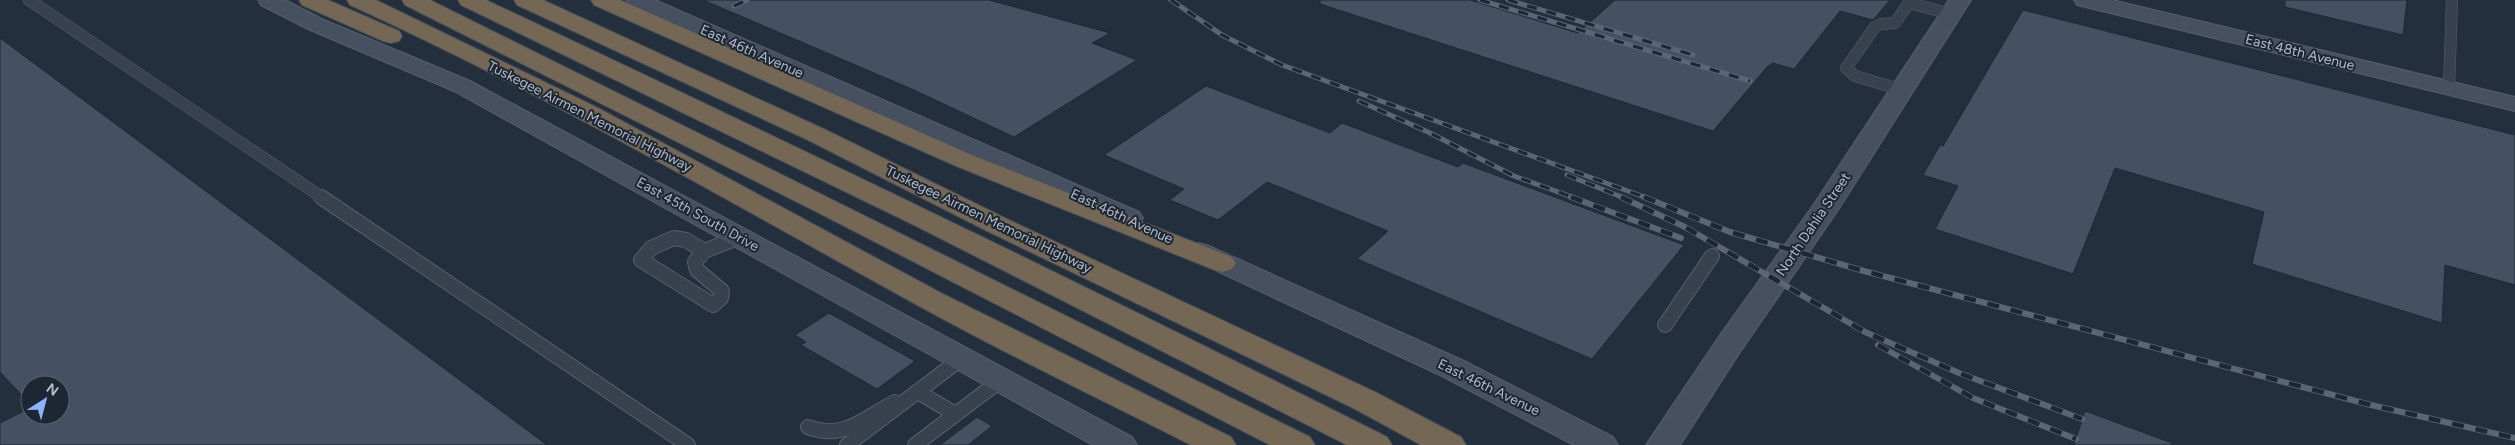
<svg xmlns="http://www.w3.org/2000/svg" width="2515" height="445" viewBox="0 0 2515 445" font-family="Figtree,sans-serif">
<rect width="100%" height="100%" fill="#242f3e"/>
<g fill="#455162" stroke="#1f2835">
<path d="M703 0H989L1110 33 1092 43 1137 60 1014 137 914 90Z"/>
<path d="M1320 0H1470L1578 33 1615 0H1890L1873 20 1840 11 1794 69 1773 63 1767 67 1713 131 1320 4Z"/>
<path d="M2285 0H2407L2403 35 2285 7Z"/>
<path d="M2023 10 2515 135V285L2445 265 2442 323 2252 264 2264 212 2115 168 2073 274 1935 229 1958 186 1923 175 1940 145 1943 146Z"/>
<path d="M0 38 547 445H0V423L30 408V415H60V385H30V404L0 372Z"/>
<path d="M1206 86 1330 133 1342 123 1458 167 1463 163 1684 245 1592 359 1357 259 1388 231 1267 182 1218 220 1170 200 1184 189 1104 155Z"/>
<path d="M829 313 915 361 877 389 801 345 806 342 795 335Z"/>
<path d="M2085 411 2172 443 2171 445H2074Z"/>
<path d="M977 417 992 426 968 445H940Z"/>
</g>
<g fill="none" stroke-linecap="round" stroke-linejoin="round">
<defs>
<g id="lane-far1">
<path d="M29 0 323 198"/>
<path d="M2449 88 2452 0"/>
<path d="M1902 90 1855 76 1846 68 1875 27 1881 24 1895 23 1909 3 1951 14"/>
</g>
<g id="lane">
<path d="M321 197 688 445"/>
<path d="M674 238 686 240 704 251 695 262 697 270 722 291 721 298 713 305 641 260 651 248Z"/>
<path d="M704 251 740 237"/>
<path d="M1665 325 1712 256"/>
<path d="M918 392 955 414"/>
<path d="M808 427C843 441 866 417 895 402"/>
<path d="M847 445 962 358"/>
<path d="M915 445 1001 380"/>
</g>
<g id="secondary">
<path d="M258 0H285L324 20 470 81 1132 437 1137 445H1093L454 91 308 29 261 5Z"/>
<path d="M626 0H655L1139 212 1143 218 1139 224 1129 226 1119 224 629 5Z"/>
<path d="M1949 0H1971L1838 210 1740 352 1680 445H1646L1718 338 1812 207Z"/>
<path d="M2074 0H2112L2515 97V111L2077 5Z"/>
<path d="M1199 243 1209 246 1464 361 1613 437 1618 445H1574L1442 376 1189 258 1185 252 1189 246Z"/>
</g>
<g id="highway">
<path d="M299 0H328L399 31 402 36 399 41 391 43 383 41 302 5Z"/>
<path d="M347 0H376L598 108 941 293 1231 437 1236 445H1191C1100 399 1008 355 919 306 731 203 546 94 350 5Z"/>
<path d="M402 0H430L1310 437 1315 445H1270L813 210 405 5Z"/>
<path d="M458 0H486C788 142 1089 287 1387 437L1392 445H1347L914 225 461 5Z"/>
<path d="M514 0H543L826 130 1007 219 1375 392 1461 437 1466 445H1421L1353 408 987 231 808 140 517 5Z"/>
<path d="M591 0H620L974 156 1232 257 1236 263 1232 269 1222 272 1212 269 956 166 594 5Z"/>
</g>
</defs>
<use href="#lane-far1" stroke="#565f6c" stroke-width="12"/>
<use href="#lane" stroke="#565f6c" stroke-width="16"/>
<use href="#secondary" stroke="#565f6c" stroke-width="2"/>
<use href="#highway" stroke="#434c59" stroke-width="2"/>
<use href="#lane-far1" stroke="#38414e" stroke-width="11"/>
<use href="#lane" stroke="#38414e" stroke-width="14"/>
<use href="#secondary" fill="#465061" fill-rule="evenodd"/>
<use href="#highway" fill="#746855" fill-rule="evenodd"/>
<defs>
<g id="rail-far1">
<path d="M1171 0 1222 35 1282 65 1647 198"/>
<path d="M1480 0 1750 81"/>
<path d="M1508 0 1693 55"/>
<path d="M734 6 747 0"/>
<path d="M1359 101 1428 132 1514 176 1575 198"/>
<path d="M1567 175 1624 198"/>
</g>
<g id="rail">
<path d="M1571 197 1681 238"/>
<path d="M1621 197 1685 227 1865 332 1959 373 2082 419"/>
<path d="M1644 197 1730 232 1864 271 2371 405 2515 438"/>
<path d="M1878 345 1973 398 2076 439"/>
</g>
</defs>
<use href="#rail-far1" stroke="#5a6575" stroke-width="5"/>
<use href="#rail" stroke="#5a6575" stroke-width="6"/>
<use href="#rail-far1" stroke="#1d2633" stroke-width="3" stroke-dasharray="10" stroke-linecap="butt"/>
<use href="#rail" stroke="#1d2633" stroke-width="4.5" stroke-dasharray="12" stroke-linecap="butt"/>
</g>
<g text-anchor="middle" stroke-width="4" stroke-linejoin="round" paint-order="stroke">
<g font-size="14" fill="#b4bcc9" stroke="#1d2633">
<text transform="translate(752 51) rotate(24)" y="5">East 46th Avenue</text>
<text transform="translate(2300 52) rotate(14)" y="5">East 48th Avenue</text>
<text transform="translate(590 116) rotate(27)" y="5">Tuskegee Airmen Memorial Highway</text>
<text transform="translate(698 214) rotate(29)" y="5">East 45th South Drive</text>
<text transform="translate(1122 216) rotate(25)" y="5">East 46th Avenue</text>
<text transform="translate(989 219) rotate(26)" y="5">Tuskegee Airmen Memorial Highway</text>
<text transform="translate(1813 224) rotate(-56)" y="5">North Dahlia Street</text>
<text transform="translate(1489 387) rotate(26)" y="5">East 46th Avenue</text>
</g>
</g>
<g transform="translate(45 400) rotate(36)"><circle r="24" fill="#1d2633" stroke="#59626f"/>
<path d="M0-4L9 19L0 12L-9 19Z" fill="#8ab4f8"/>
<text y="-8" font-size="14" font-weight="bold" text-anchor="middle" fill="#b4bcc9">N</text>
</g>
</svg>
